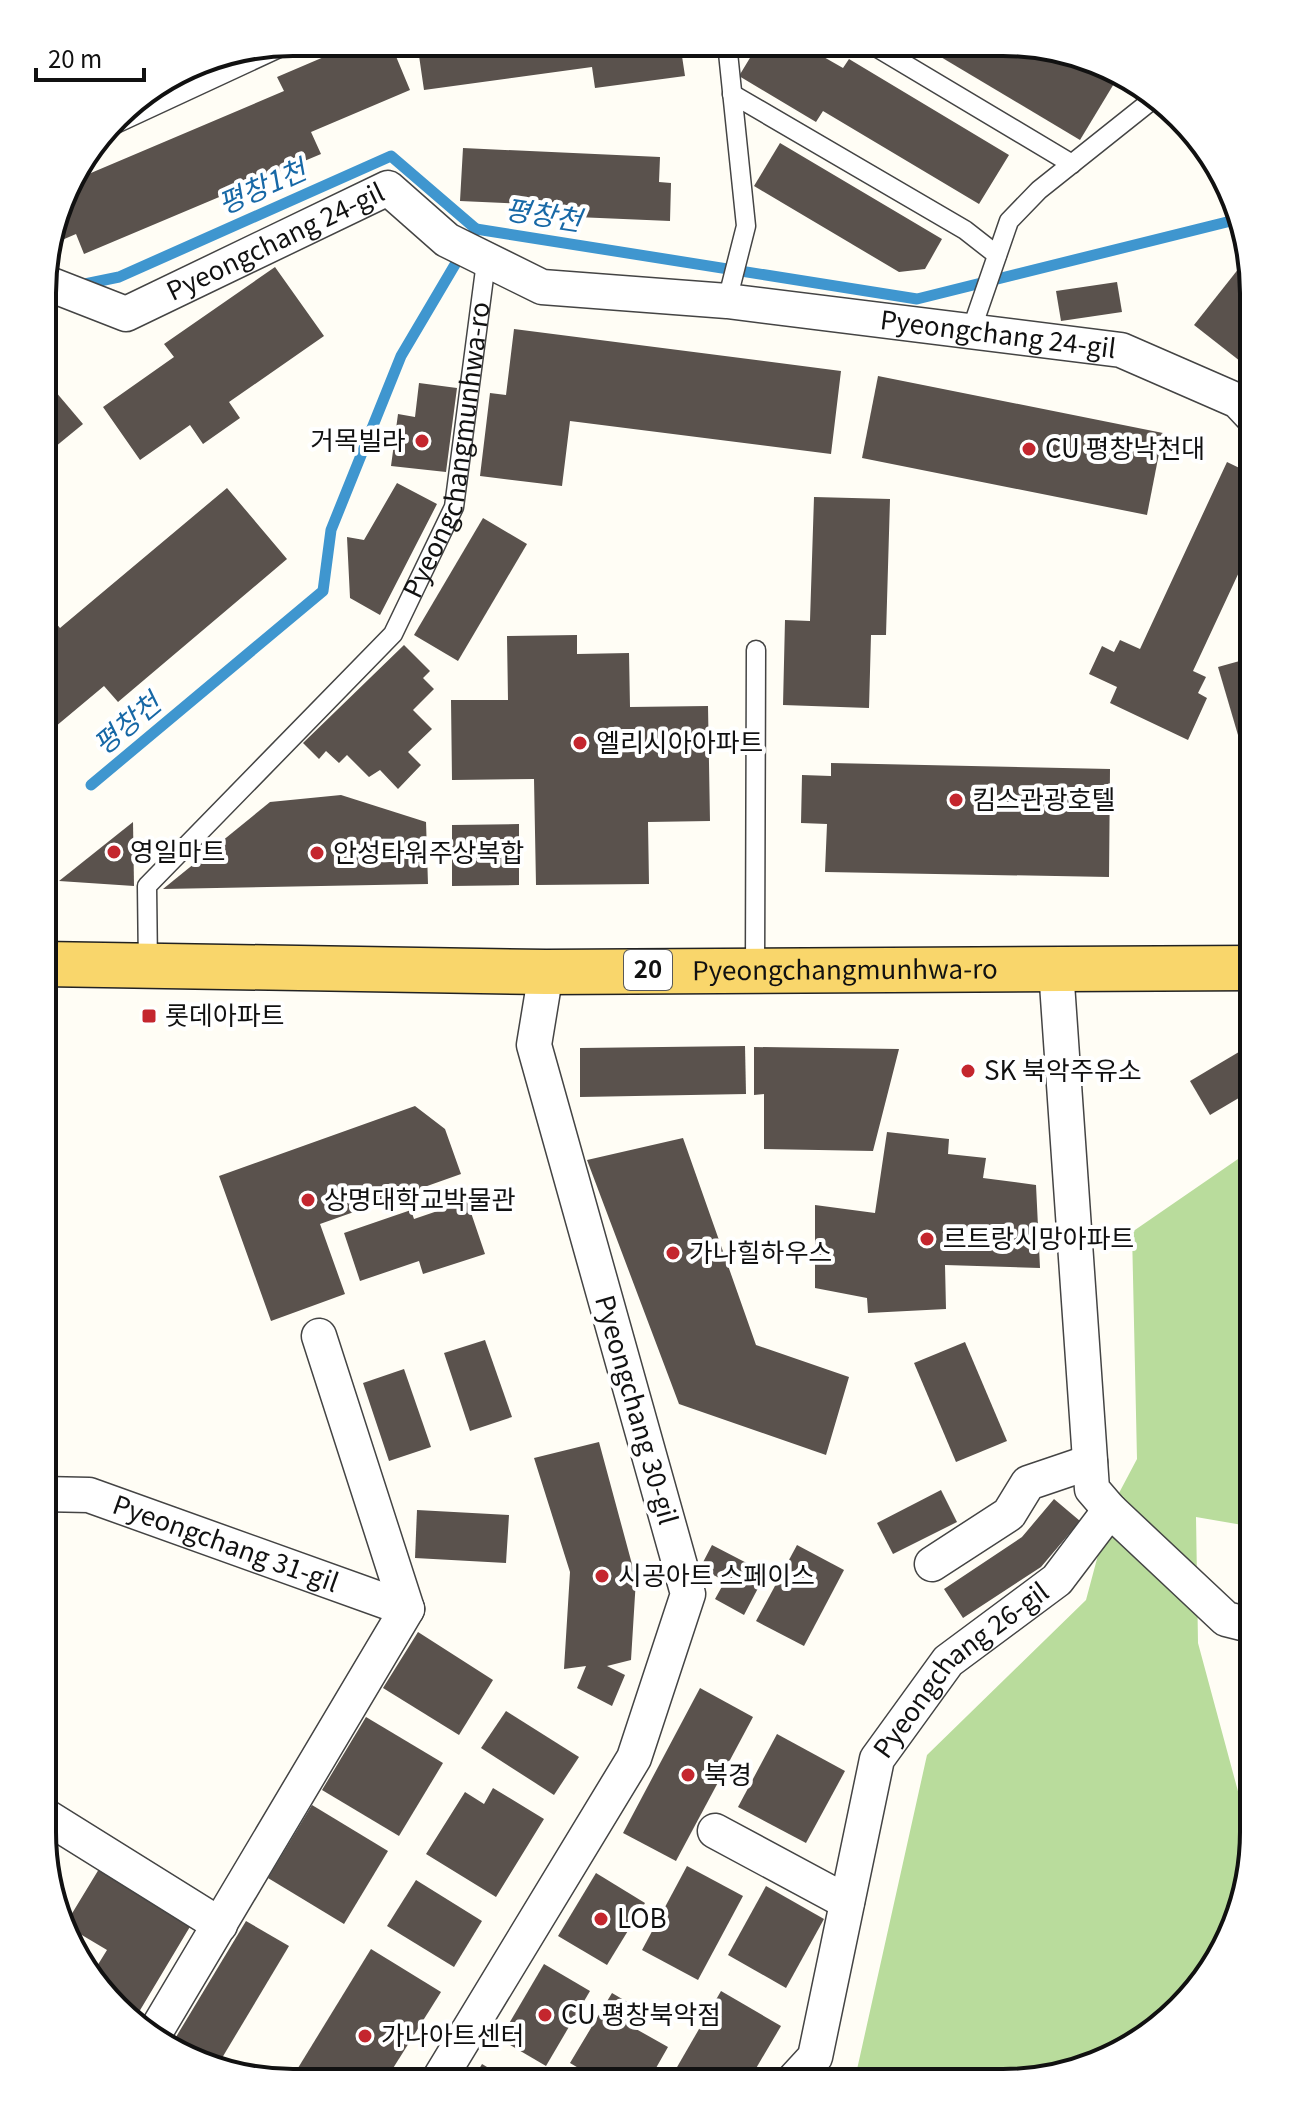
<svg xmlns="http://www.w3.org/2000/svg" width="1296" height="2125" viewBox="0 0 1296 2125" font-family="Georgia,'Noto Sans KR',serif">
<rect width="100%" height="100%" fill="#fffdf5"/>
<path fill="#b9dc9c" d="M1254 1148V1527L1196 1517 1198 1643 1253 1847 1235 1928 1202 1985 1099 2064 1004 2083H854L927 1755 1086 1600 1110 1510 1137 1459 1132 1232Z"/>
<g fill="none" stroke-linecap="round" stroke-linejoin="round">
<g stroke="#3f96cf" stroke-width="11">
<path d="M80 285 119 277 391 156 476 229"/>
<path d="M91 785 323 591 331 530 401 356 476 229 917 299 1239 219"/>
</g>
</g>
<g fill="#5a524d">
<path d="M359 42H390L410 90 311 132 321 154 84 254 76 234 48 246 71 178 72 181 284 91 277 77Z"/>
<path d="M417 42 680 43 685 76 595 88 592 67 424 90Z"/>
<path d="M759 43 801 44 843 68 849 59 1009 155 979 204 823 111 816 122 739 76Z"/>
<path d="M919 44H1036L1087 65 1115 82 1080 140Z"/>
<path d="M780 143 942 239 925 269 899 272 754 186Z"/>
<path d="M463 148 660 157 659 182 671 183 670 221 553 216V205L460 201Z"/>
<path d="M1247 258 1254 293V372L1194 325Z"/>
<path d="M275 267 324 336 229 402 240 418 203 444 190 425 140 460 103 407 174 357 164 344Z"/>
<path d="M1117 282 1122 312 1061 321 1056 291Z"/>
<path d="M514 329 841 371 831 454 570 421 562 486 480 476 490 393 506 395Z"/>
<path d="M878 376 1163 433 1147 515 862 458Z"/>
<path d="M44 378 83 424 44 456Z"/>
<path d="M419 383 457 388 446 472 391 466 398 414 415 417Z"/>
<path d="M1227 462 1254 475V540L1193 671 1206 677 1198 693 1207 698 1188 740 1110 703 1117 687 1089 674 1102 646 1114 652 1120 640 1140 649Z"/>
<path d="M397 483 437 504 380 615 350 598 347 537 364 540Z"/>
<path d="M227 488 287 559 118 702 104 686 43 737 44 618 48 614 60 628Z"/>
<path d="M814 497 890 499 886 635H871L869 708 783 705 785 620 810 621Z"/>
<path d="M483 518 527 544 458 661 414 635Z"/>
<path d="M577 635V654L629 653 630 707 708 706 710 821 648 822 649 884 536 885 534 779 452 780 451 700H508L507 636Z"/>
<path d="M404 645 430 671 423 678 434 689 413 710 432 729 408 752 421 765 398 789 380 770 369 777 347 755 339 763 326 751 319 759 303 743Z"/>
<path d="M1254 657V786H1253L1218 667Z"/>
<path d="M831 763 1110 769 1109 877 825 872 827 824 801 823 802 775 831 776Z"/>
<path d="M341 795 426 822 428 884 163 889 270 802Z"/>
<path d="M133 822 134 886 59 881Z"/>
<path d="M519 824V885L452 886V825Z"/>
<path d="M1254 1043V1089L1210 1115 1190 1081Z"/>
<path d="M745 1046 746 1094 580 1097V1048Z"/>
<path d="M754 1047 899 1049 873 1151 764 1149V1094L754 1095Z"/>
<path d="M415 1106 445 1129 461 1174 320 1224 345 1294 271 1321 219 1176Z"/>
<path d="M887 1132 949 1139 948 1154 986 1158 983 1178 1036 1185 1040 1268 945 1265 946 1309 868 1313 867 1298 815 1288V1205L875 1213Z"/>
<path d="M683 1138 756 1345 849 1377 826 1455 679 1404 587 1160Z"/>
<path d="M467 1201 485 1254 423 1274 419 1261 360 1281 344 1233 411 1210 414 1219Z"/>
<path d="M485 1340 512 1417 470 1431 444 1353Z"/>
<path d="M965 1342 1007 1441 956 1462 914 1363Z"/>
<path d="M404 1369 431 1447 389 1461 363 1383Z"/>
<path d="M599 1442 636 1579 631 1660 607 1666 625 1675 612 1706 577 1688 586 1666 564 1669 570 1572 534 1458Z"/>
<path d="M941 1490 957 1522 893 1554 877 1523Z"/>
<path d="M1054 1499 1080 1521 1041 1567 963 1618 944 1589 1022 1537Z"/>
<path d="M417 1510 509 1515 506 1563 415 1558Z"/>
<path d="M712 1545 766 1573 744 1615 715 1599 725 1581 700 1568Z"/>
<path d="M797 1545 844 1570 804 1646 756 1621Z"/>
<path d="M418 1632 493 1680 459 1735 383 1688Z"/>
<path d="M700 1688 753 1717 676 1861 623 1833Z"/>
<path d="M506 1711 579 1757 554 1795 481 1748Z"/>
<path d="M366 1717 443 1763 399 1836 322 1790Z"/>
<path d="M777 1734 845 1771 806 1843 738 1807Z"/>
<path d="M493 1788 544 1819 496 1897 426 1854 465 1792 484 1804Z"/>
<path d="M312 1805 388 1851 344 1924 268 1878Z"/>
<path d="M687 1866 743 1896 698 1980 642 1950Z"/>
<path d="M99 1869 191 1925 133 2022 94 1971 107 1950 65 1925Z"/>
<path d="M596 1873 645 1903 607 1965 558 1936Z"/>
<path d="M416 1880 482 1921 454 1967 387 1926Z"/>
<path d="M766 1886 824 1919 786 1988 728 1955Z"/>
<path d="M246 1921 289 1946 219 2063 176 2037Z"/>
<path d="M371 1949 441 1992 385 2081H290Z"/>
<path d="M544 1964 590 1991 546 2066 500 2039Z"/>
<path d="M721 1991 781 2026 748 2082H671L669 2081Z"/>
<path d="M612 1993 646 2013 636 2029 668 2047 648 2082H602L570 2063Z"/>
<path d="M482 2064 512 2082 472 2081Z"/>
</g>
<g fill="none" stroke-linecap="round" stroke-linejoin="round">
<defs>
<g id="lane">
<path d="M871 44 1072 164"/>
<path d="M732 94 965 230 997 255"/>
<path d="M111 126 292 42"/>
<path d="M727 301 746 226 727 43"/>
<path d="M971 331 1009 221 1039 190 1157 96"/>
<path id="s1" d="M148 967 147 886 393 634 454 507 486 262"/>
<path d="M755 969 756 650"/>
</g>
<g id="street">
<path id="s2" d="M44 282 126 314 388 188 447 240 542 287 727 301 1121 350 1238 401 1254 418"/>
<path d="M1056 969 1092 1489 1110 1510 1226 1619 1254 1626"/>
<path id="s3" d="M42 1494 89 1495 407 1609"/>
<path d="M932 1564 1009 1514 1028 1483 1090 1462"/>
<path d="M42 1814 220 1925"/>
<path d="M715 1831 847 1902"/>
<path d="M153 2036 407 1609 319 1336"/>
<path d="M438 2081 634 1758 688 1594 534 1045 546 972"/>
<path id="s4" d="M792 2082 815 2057 877 1759 948 1661 1057 1580 1110 1510"/>
</g>
<g id="primary">
<path id="s5" d="M43 964 546 972 1254 968"/>
</g>
</defs>
<use href="#lane" stroke="#444" stroke-width="21"/>
<use href="#street" stroke="#444" stroke-width="37"/>
<use href="#primary" stroke="#222" stroke-width="47"/>
<use href="#lane" stroke="#fff" stroke-width="18"/>
<use href="#street" stroke="#fff" stroke-width="34"/>
<use href="#primary" stroke="#f9d66b" stroke-width="44"/>
</g>
<g fill="#c4262e" stroke="#fff" stroke-width="3">
<circle cx="422" cy="441" r="8"/>
<circle cx="1029" cy="449" r="8"/>
<circle cx="580" cy="743" r="8"/>
<circle cx="956" cy="800" r="8"/>
<circle cx="114" cy="852" r="8"/>
<circle cx="317" cy="853" r="8"/>
<rect x="141" y="1008" width="16" height="16" rx="4"/>
<circle cx="968" cy="1071" r="8"/>
<circle cx="308" cy="1200" r="8"/>
<circle cx="927" cy="1239" r="8"/>
<circle cx="673" cy="1253" r="8"/>
<circle cx="602" cy="1576" r="8"/>
<circle cx="688" cy="1775" r="8"/>
<circle cx="601" cy="1919" r="8"/>
<circle cx="545" cy="2015" r="8"/>
<circle cx="365" cy="2036" r="8"/>
</g>
<g text-anchor="middle" stroke-width="8" stroke-linejoin="round" paint-order="stroke">
<rect fill="#fff" stroke="#585858" stroke-width="2" x="624" y="950" width="48" height="40" rx="6"/>
<g font-size="24" font-weight="bold" fill="#111">
<text x="648" y="978">20</text>
</g>
<g font-size="26" fill="#111" stroke="#fff">
<text dy="9" stroke="none"><textPath href="#s2" startOffset="254">Pyeongchang 24-gil</textPath></text>
<text dy="9" stroke="none"><textPath href="#s2" startOffset="1022">Pyeongchang 24-gil</textPath></text>
<text dy="9" stroke="none"><textPath href="#s1" startOffset="628">Pyeongchangmunhwa-ro</textPath></text>
<text dy="9" stroke="none"><textPath href="#s5" startOffset="802">Pyeongchangmunhwa-ro</textPath></text>
<text transform="translate(636 1410) rotate(74)" y="9">Pyeongchang 30-gil</text>
<text dy="9" stroke="none"><textPath href="#s3" startOffset="192">Pyeongchang 31-gil</textPath></text>
<text dy="9" stroke="none"><textPath href="#s4" startOffset="462">Pyeongchang 26-gil</textPath></text>
</g>
<g font-size="26" fill="#111" stroke="#fff" text-anchor="start">
<text x="406" y="450" text-anchor="end">거목빌라</text>
<text x="1045" y="458">CU 평창낙천대</text>
<text x="596" y="752">엘리시아아파트</text>
<text x="972" y="809">킴스관광호텔</text>
<text x="130" y="861">영일마트</text>
<text x="333" y="862">안성타워주상복합</text>
<text x="165" y="1025">롯데아파트</text>
<text x="984" y="1080">SK 북악주유소</text>
<text x="324" y="1209">상명대학교박물관</text>
<text x="943" y="1248">르트랑시망아파트</text>
<text x="689" y="1262">가나힐하우스</text>
<text x="618" y="1585">시공아트 스페이스</text>
<text x="704" y="1784">북경</text>
<text x="617" y="1928">LOB</text>
<text x="561" y="2024">CU 평창북악점</text>
<text x="381" y="2045">가나아트센터</text>
</g>
<g font-size="28" font-style="italic" fill="#1768a6" stroke="#fff">
<text transform="translate(262 187) rotate(-24)" y="10">평창1천</text>
<text transform="translate(543 215) rotate(9)" y="10">평창천</text>
<text transform="translate(127 724) rotate(-40)" y="10">평창천</text>
</g>
</g>
<path d="M0 0H1296V2125H0ZM293 56H1003A237 237 0 0 1 1240 293V1832A237 237 0 0 1 1003 2069H293A237 237 0 0 1 56 1832V293A237 237 0 0 1 293 56Z" fill="#fff" fill-rule="evenodd"/>
<path fill="none" stroke="#111" stroke-width="4" d="M293 56H1003A237 237 0 0 1 1240 293V1832A237 237 0 0 1 1003 2069H293A237 237 0 0 1 56 1832V293A237 237 0 0 1 293 56Z"/>
<path d="M36 68v12h108v-12" fill="none" stroke="#111111" stroke-width="4"/>
<text x="48" y="68" font-size="24" fill="#111111" stroke="#ffffff" stroke-width="6" paint-order="stroke">20 m</text>
</svg>
